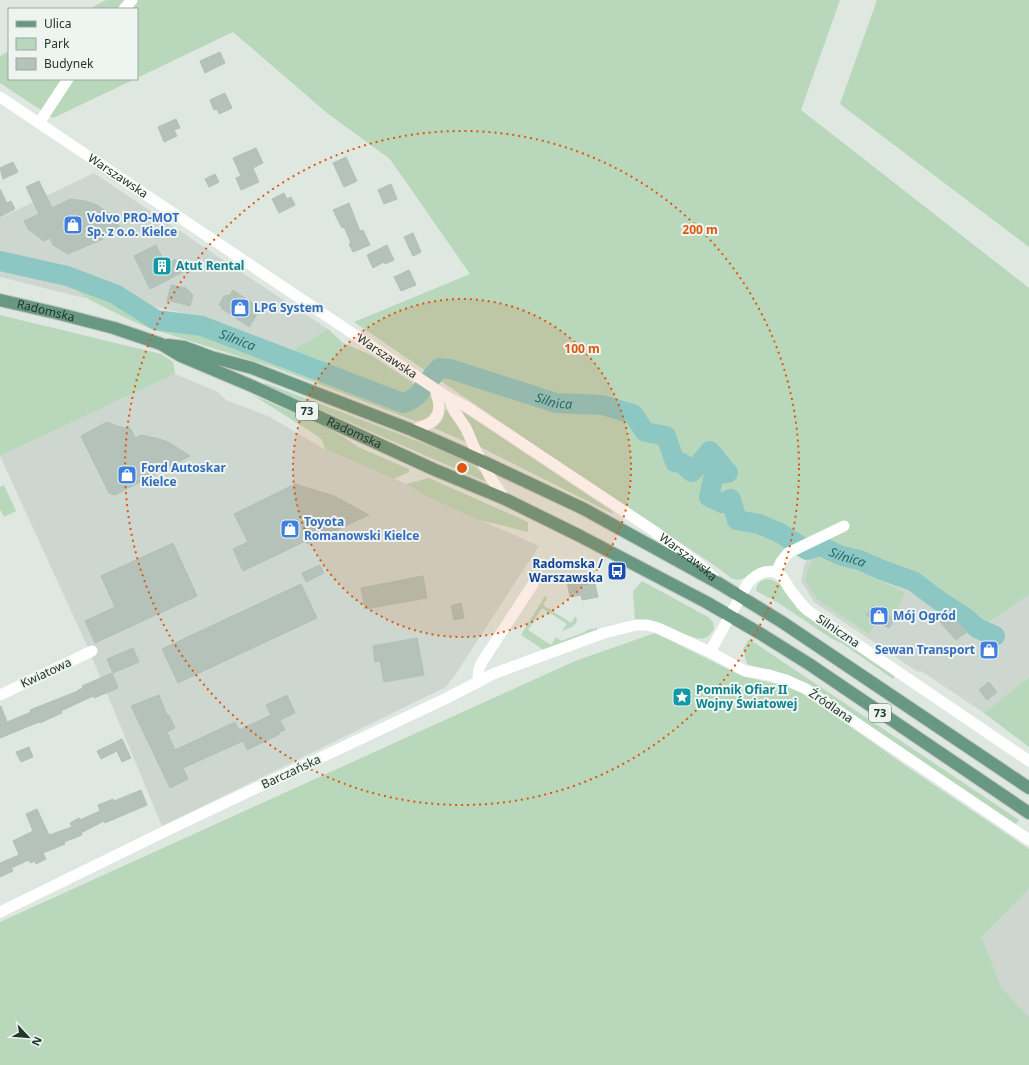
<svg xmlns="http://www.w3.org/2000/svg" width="1029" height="1065" viewBox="0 0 1029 1065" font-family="'Noto Sans',sans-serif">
<rect width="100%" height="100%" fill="#dee8e1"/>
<g fill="#cdd7d0">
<path d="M94 173 235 268 328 329 290 352 205 322 202 317 136 303 84 298 0 277V218Z"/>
<path d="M175 374 218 392 226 400 270 417 322 448 406 484 428 497 539 546 455 675 446 687 162 826 88 648 0 456Z"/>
<path d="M814 551 906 587 939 604 977 630 1029 595V677L984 713 921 671 918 672 814 602 801 581 805 563Z"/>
<path d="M1029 889V1017L1001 987 982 937Z"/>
</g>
<g fill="#b9d7bb">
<path d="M106 0H840L801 110 1029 288V595L977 630 939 604 906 587 814 551 808 544 777 566 763 567 755 570 745 578 737 580 731 578 714 565 596 487 354 322 470 274 390 159 327 113 233 32 137 78V9H89Z"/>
<path d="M877 0H1029V247L840 104Z"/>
<path d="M9 51V79H135L53 118 0 83V56Z"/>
<path d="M69 279 81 280 105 287 133 299 152 310 178 318 205 322 290 352 328 329 343 343 371 355 413 383 414 385C419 388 426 392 430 396 436 402 433 412 428 417 425 420 419 421 415 421L276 368 149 328 130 320 90 300 71 286Z"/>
<path d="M0 315 161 354 173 362 175 374 0 456Z"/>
<path d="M265 383 402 435 455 456 475 467 481 472 486 482 264 385Z"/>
<path d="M253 395 324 426 344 437 358 447 409 469V472L394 479 325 449 322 440 316 435Z"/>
<path d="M445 409 452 415 466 442 434 428C442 423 444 417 445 409Z"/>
<path d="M462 411 612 511 613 514 480 447Z"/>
<path d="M429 478 528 522V532L479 520 428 497 406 484Z"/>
<path d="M4 485 16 511 4 517 0 509V487Z"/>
<path d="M816 556 873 577 905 593 893 617 872 606 866 615 877 622 869 634 817 599 805 580 809 566Z"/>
<path d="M767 579 772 580 780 584 798 610 895 676 893 679 843 644 832 639 777 602 756 591C757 583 760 581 767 579Z"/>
<path d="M642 581 708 617 713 622 714 629C712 632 709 636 705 638 695 642 666 624 654 621 648 619 641 620 635 620L633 591Z"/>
<path d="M545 596 547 598 543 605 571 623 576 616 577 622 572 627 562 631 567 624 542 608 528 630 551 645 556 637 561 641 585 632 587 630 597 628 598 630 544 650 521 635Z"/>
<path d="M655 633 742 676 797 689 906 766 1029 849V889L982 937 1001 987 1029 1017V1065H0V922L575 661Z"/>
<path d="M749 639 1019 820 1016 824 955 784 770 671 747 664 743 649Z"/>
<path d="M1029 677V747L984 713Z"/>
</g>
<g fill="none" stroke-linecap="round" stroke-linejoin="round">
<path stroke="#8cc7c3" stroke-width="20" id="s1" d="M0 261 67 276 115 294 156 320 202 326 403 403C421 399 427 379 440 368L450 369 556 403 602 405 633 414 645 432 666 436 675 462 682 463 692 472 710 451 728 473 714 474 709 497 722 503 731 499 737 520 759 524 778 532 807 550 820 546 842 556 859 560 882 570 913 581 941 602 966 618 977 628 995 636"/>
</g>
<g fill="#b4c2ba" stroke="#b2c0b7">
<path d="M220 52 225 63 205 73 200 61Z"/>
<path d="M225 93 232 108 219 114 217 109 214 110 210 100Z"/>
<path d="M176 119 180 128 174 130 177 136 164 142 158 127Z"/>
<path d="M256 148 263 163 253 168 259 182 241 190 236 178 241 176 233 158Z"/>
<path d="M346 157 357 181 344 187 333 163Z"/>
<path d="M13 162 18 172 3 179 0 168Z"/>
<path d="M215 174 219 182 209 187 205 179Z"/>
<path d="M39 181 52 208 70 199 86 201 97 205 110 214 121 228 102 237 103 239 68 254 53 245 50 238 44 241 28 229 24 221 39 214 26 187Z"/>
<path d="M391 184 397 199 384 204 378 190Z"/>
<path d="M0 189 7 203 11 201 15 209 0 217Z"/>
<path d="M284 193 287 199 291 197 295 205 279 213 272 199Z"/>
<path d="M349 203 360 231 363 230 370 245 353 252 349 244 351 243 344 227 342 228 333 210Z"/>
<path d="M413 233 421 252 413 256 404 237Z"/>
<path d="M156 245 164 261 169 259 170 262 176 259 177 262 182 259 187 270 150 289 134 256Z"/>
<path d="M387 245 394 260 385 264 384 262 373 268 367 255Z"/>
<path d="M409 270 416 285 401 291 394 277Z"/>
<path d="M171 285 186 288 193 295 190 306 167 300Z"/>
<path d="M233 290 258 307 259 311 249 327 221 308 222 307 219 305 224 296 230 295Z"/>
<path d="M107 422 117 426 131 429 135 438 141 435 160 439 170 443 190 456 115 495 109 493 81 436Z"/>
<path d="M295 484 334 496 369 515 307 544 306 541 243 571 233 549 248 542 234 514Z"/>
<path d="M173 543 197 596 95 643 85 621 115 607 101 576Z"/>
<path d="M320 565 324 573 306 582 302 573Z"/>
<path d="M593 575 598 597 582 600 581 595 570 597 567 581Z"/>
<path d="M423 576 427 598 365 609 361 588Z"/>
<path d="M301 584 317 618 178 683 162 649Z"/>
<path d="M461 603 464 618 454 620 451 606Z"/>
<path d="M872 606 895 619 889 628 866 615Z"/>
<path d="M948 615 956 623 958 622 967 632 956 640 940 622Z"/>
<path d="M417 638 424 675 384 682 380 661 375 662 373 646Z"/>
<path d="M133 648 139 662 113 673 107 659Z"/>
<path d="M112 673 118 688 94 698 93 696 61 711 62 713 40 723 39 722 0 738V707L1 706 7 722 12 720 31 712 30 710 78 691V690L83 688 82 686Z"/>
<path d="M989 682 997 692 987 700 979 690Z"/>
<path d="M159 695 167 715H169L175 728 167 732 175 750 235 722 239 730 271 715 266 705 287 695 295 713 280 720 285 730 279 732 280 734 247 750 243 741 183 768 188 779 170 788 131 706Z"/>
<path d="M122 739 131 758 122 762 117 751 101 759 97 751Z"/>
<path d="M29 747 33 757 21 762 16 752Z"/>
<path d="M141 790 147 805 105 823 104 821 81 833 82 835 64 842 65 844 43 853 46 859 36 864 35 861 30 863 29 860 11 868 13 871 0 877V863L19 855 13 841 33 831 26 814 37 809 49 835 72 827 70 823 79 818 80 820 100 811 98 805 113 799 114 801Z"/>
</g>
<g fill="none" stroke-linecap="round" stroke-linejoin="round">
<defs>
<g id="major">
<path id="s3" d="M0 300 56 313 114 328 161 344 181 356 252 386 433 469 505 499 578 535 706 602 761 634 809 664 1029 813"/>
<path d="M168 345 184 347 211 357 252 368 412 430 482 461 584 509 720 584 782 622 1029 788"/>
</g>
</defs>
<use href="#major" stroke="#bdc3c0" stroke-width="14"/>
<g stroke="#fff" stroke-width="11">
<path d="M124 9 132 0"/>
<path id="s2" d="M0 97 449 398 467 407 654 531 700 565 714 578"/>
<path d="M39 123 68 79"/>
<path d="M449 398 454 411 466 428 475 449 492 480 505 499"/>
<path d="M412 430C438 423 444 415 435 389"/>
<path d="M776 572 781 562 788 553 844 526"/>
<path d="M710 652 748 583C757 573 773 565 783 578 786 582 788 587 791 591 796 598 802 604 807 610L1029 761"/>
<path d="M479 682C477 674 478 669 482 662L533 584"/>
<path d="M0 695 92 651"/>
<path d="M0 912 178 825 447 698 493 674 604 633 636 625H647L658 628 710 652 745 671 769 675 786 680 806 689 1029 840"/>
</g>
<use href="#major" stroke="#689881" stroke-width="12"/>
</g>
<circle cx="462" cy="468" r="169" fill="#de570e" fill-opacity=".12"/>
<g fill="none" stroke="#de570e" stroke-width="2" stroke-dasharray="2 4">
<circle cx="462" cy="468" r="169"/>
<circle cx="462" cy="468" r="337"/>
</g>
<defs>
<symbol id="shop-square" viewBox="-11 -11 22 22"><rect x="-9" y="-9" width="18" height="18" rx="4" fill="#3f7fe0" stroke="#eef5f0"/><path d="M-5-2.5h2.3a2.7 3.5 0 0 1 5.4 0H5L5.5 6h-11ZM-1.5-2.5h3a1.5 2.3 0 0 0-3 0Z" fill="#fff"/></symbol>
<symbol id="building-square" viewBox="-11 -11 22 22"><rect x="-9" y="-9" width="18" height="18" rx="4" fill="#0f9aa8" stroke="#eef5f0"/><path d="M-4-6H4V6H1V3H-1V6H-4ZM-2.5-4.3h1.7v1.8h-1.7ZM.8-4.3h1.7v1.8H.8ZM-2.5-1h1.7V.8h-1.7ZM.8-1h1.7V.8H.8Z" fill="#fff"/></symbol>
<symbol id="bus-square" viewBox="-11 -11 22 22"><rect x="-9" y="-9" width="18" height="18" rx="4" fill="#1a4fb4" stroke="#eef5f0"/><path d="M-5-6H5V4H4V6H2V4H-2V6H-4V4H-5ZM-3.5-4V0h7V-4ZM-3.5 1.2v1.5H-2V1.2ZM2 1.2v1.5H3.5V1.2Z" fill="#fff"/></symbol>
<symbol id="sight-square" viewBox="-11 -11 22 22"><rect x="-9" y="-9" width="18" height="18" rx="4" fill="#0f9aa8" stroke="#eef5f0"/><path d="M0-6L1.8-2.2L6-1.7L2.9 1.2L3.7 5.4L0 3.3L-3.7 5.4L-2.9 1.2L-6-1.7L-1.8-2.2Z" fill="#fff"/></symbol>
</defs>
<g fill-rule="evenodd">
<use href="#shop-square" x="62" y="214" width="22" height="22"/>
<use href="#building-square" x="151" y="255" width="22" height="22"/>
<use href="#shop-square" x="229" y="297" width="22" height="22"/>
<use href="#shop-square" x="116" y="464" width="22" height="22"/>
<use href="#shop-square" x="279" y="518" width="22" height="22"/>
<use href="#bus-square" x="606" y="560" width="22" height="22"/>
<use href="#shop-square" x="868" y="605" width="22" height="22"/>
<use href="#shop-square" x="978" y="639" width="22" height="22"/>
<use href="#sight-square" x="671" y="686" width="22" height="22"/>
</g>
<g text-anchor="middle" stroke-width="4" stroke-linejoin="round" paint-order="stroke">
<g fill="#eef5f0" stroke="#5f6f67" stroke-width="1">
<rect x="296" y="402" width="22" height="18" rx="3"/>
<rect x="869" y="704" width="22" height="18" rx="3"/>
</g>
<g font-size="11" font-weight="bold" fill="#22362c">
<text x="307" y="415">73</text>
<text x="880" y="717">73</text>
</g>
<g font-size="12" fill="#22362c" stroke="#eef5f0">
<text dy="4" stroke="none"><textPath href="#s2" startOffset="142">Warszawska</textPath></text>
<text dy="4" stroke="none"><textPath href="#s3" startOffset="47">Radomska</textPath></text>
<text dy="4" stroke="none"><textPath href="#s2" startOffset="466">Warszawska</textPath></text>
<text dy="4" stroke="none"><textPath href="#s3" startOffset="380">Radomska</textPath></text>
<text dy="4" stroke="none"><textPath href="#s2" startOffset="828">Warszawska</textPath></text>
<text transform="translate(838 631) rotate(34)" y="4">Silniczna</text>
<text transform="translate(46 673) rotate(-25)" y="4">Kwiatowa</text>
<text transform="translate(831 706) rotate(34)" y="4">Źródlana</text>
<text transform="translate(291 772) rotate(-25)" y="4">Barczańska</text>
</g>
<g font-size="12" font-weight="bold" fill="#366cbe" stroke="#eef5f0" text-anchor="start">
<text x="87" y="222">Volvo PRO-MOT<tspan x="87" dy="14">Sp. z o.o. Kielce</tspan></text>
<text x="254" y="312">LPG System</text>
<text x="141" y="472">Ford Autoskar<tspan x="141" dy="14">Kielce</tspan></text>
<text x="304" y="526">Toyota<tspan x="304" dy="14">Romanowski Kielce</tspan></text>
<text x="893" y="620">Mój Ogród</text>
<text x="975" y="654" text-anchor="end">Sewan Transport</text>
</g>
<g font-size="12" font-weight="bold" fill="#0d838f" stroke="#eef5f0" text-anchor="start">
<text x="176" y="270">Atut Rental</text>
<text x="696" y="694">Pomnik Ofiar II<tspan x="696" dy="14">Wojny Światowej</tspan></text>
</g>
<g font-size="12" font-weight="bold" fill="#164399" stroke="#eef5f0" text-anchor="end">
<text x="603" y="568">Radomska /<tspan x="603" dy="14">Warszawska</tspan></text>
</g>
<g font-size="13" font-style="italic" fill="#246a66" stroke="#eef5f0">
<text dy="5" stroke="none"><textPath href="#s1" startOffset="253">Silnica</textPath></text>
<text dy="5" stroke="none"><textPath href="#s1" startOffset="601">Silnica</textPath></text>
<text dy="5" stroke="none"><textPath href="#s1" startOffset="1033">Silnica</textPath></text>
</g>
</g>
<circle cx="462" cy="468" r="6" fill="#de570e" stroke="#eef5f0" stroke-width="2"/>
<g font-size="12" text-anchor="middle" font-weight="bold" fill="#de570e" stroke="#eef5f0" stroke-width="4" stroke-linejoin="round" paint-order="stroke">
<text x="700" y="234">200 m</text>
<text x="582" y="353">100 m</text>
</g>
<rect x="8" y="8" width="130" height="72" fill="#eef5f0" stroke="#9ca9a2"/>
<rect x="16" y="21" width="20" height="6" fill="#689881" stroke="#9ca9a2"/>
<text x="44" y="28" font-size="12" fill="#22362c">Ulica</text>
<rect x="16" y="38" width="20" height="12" fill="#b9d7bb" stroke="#9ca9a2"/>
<text x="44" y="48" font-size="12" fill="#22362c">Park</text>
<rect x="16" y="58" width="20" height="12" fill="#b4c2ba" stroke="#9ca9a2"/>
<text x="44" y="68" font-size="12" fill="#22362c">Budynek</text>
<g transform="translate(28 1037) rotate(116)" stroke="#eef5f0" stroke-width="3" paint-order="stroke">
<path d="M0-3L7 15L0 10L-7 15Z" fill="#22362c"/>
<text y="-6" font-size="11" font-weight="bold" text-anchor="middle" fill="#22362c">N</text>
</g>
</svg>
